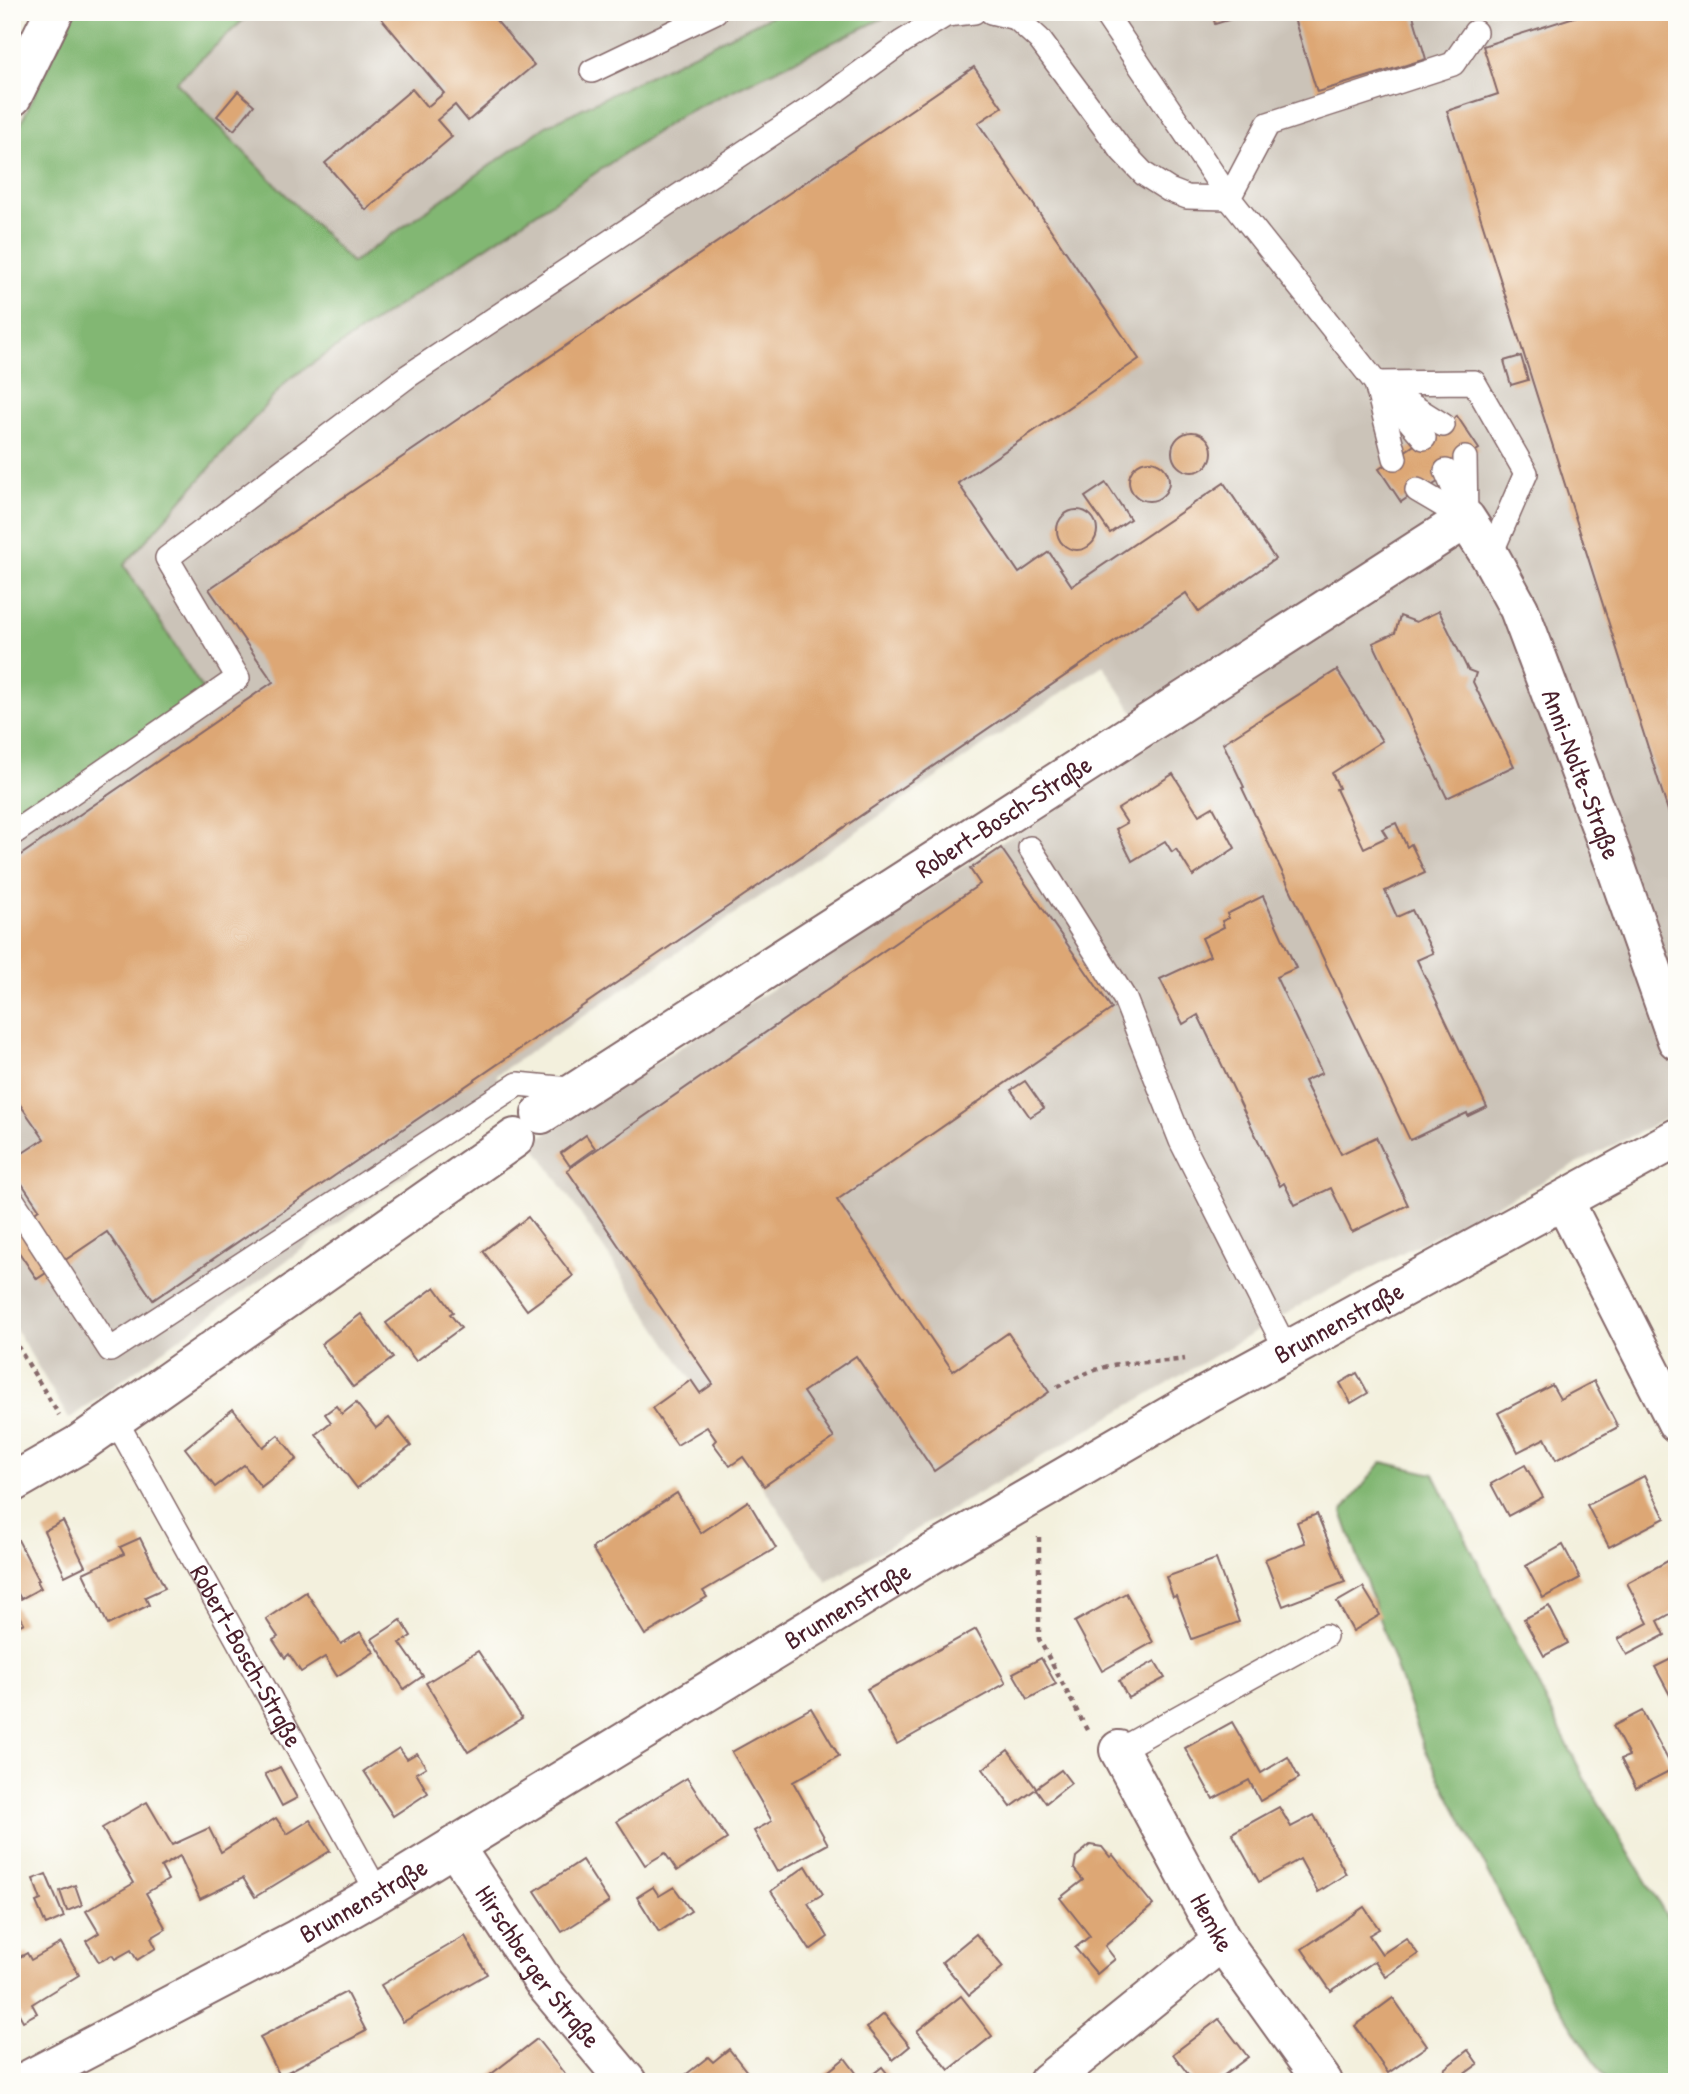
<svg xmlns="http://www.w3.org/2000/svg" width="1689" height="2094" viewBox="0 0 1689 2094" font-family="'Patrick Hand',sans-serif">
<rect width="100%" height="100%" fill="#fdfcf7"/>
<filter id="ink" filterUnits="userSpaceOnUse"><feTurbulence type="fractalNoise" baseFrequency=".0143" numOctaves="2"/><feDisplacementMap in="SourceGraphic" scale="14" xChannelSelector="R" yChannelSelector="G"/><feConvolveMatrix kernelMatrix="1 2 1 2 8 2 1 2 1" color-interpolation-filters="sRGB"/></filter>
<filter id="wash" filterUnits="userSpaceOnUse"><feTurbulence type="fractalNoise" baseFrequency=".00686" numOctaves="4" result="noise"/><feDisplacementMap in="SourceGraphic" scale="28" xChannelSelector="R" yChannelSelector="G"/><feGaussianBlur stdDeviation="1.57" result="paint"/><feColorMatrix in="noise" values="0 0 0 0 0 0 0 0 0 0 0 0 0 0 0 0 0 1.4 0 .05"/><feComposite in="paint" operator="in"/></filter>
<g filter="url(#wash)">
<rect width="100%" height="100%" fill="#f3f0dd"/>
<g fill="#cbc3b8">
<path d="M252 12H779L546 126 352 264 176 82Z"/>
<path d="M896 12H1677V1113L1315 1297 827 1582 532 1142 1066 801 1152 742 1103 665 496 1075 510 1098 69 1419 12 1323V825L204 693 124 565 288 380 683 114Z"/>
</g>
<g fill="#82b773" stroke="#666b4f" stroke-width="2">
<path d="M74 12H252L176 82 352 263 546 126 779 12H896L683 114 288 380 124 565 205 693 12 825V141Z"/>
<path d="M1382 1462 1434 1474 1584 1778 1677 1933V2082H1608L1548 1989 1424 1747 1342 1512Z"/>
</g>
<g id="blocks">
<g fill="#dda775">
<path d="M376 12H489L534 65 468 121 455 105 437 120 452 137 366 210 325 163 412 89 427 107 444 93Z"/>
<path d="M1212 12H1251V13L1215 24Z"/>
<path d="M1292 12H1412L1426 59 1317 92Z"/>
<path d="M1590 12H1677L1676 836 1447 111 1498 94 1483 46Z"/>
<path d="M974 67 1002 107 978 123 1139 359 958 483 1019 573 1049 552 1072 586 1224 483 1275 559 1199 612 1186 593 153 1300 107 1232 37 1279 12 1242V1227L39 1209 12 1169V1160L44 1139 12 1093V861L273 682 209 589Z"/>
<path d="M238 91 254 105 234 130 217 116Z"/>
<path d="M1521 356 1528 380 1511 385 1504 361Z"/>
<path d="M1457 416 1479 449 1439 476 1441 480 1428 488 1426 485 1401 502 1379 469Z"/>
<circle cx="1192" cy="452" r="20"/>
<circle cx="1149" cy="481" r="20"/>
<path d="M1106 483 1130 519 1110 533 1085 497Z"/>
<circle cx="1077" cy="530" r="20"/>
<path d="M1439 611 1468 670 1476 673 1473 682 1514 766 1447 798 1373 643 1395 633 1400 616 1416 622Z"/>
<path d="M1337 670 1382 741 1332 773 1339 788 1336 789 1364 848 1387 837 1382 829 1396 823 1407 847 1411 844 1425 873 1385 891 1397 917 1412 910 1433 953 1417 960 1487 1107 1468 1116 1467 1113 1410 1140 1242 788 1244 787 1223 743Z"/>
<path d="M1173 774 1199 815 1213 807 1235 848 1193 876 1176 849 1172 852 1165 841 1132 861 1116 829 1127 823 1118 809Z"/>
<path d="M1001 848 1112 1009 837 1200 953 1371 1008 1333 1049 1392 934 1471 856 1356 803 1392 834 1438 764 1486 743 1457 730 1466 713 1443 716 1440 707 1427 677 1445 652 1408 691 1380 700 1393 713 1384 567 1170 980 884 970 869Z"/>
<path d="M1263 896 1296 968 1276 977 1322 1073 1304 1081 1341 1154 1376 1137 1408 1205 1352 1232 1331 1188 1295 1205 1284 1183 1280 1186 1198 1015 1183 1024 1160 979 1210 956 1202 938 1224 927 1222 921 1229 918 1227 914Z"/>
<path d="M1025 1081 1044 1108 1030 1117 1011 1090Z"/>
<path d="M586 1135 595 1148 570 1166 561 1153Z"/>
<path d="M528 1217 573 1276 527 1310 483 1251Z"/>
<path d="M435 1287 453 1312 450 1314 461 1328 416 1361 386 1323Z"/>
<path d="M361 1314 393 1358 353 1387 321 1344Z"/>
<path d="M1357 1373 1368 1393 1351 1403 1340 1383Z"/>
<path d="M1594 1381 1618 1427 1556 1460 1545 1438 1518 1452 1498 1413 1552 1385 1560 1399Z"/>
<path d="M356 1403 376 1428 389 1418 411 1446 357 1488 316 1434 331 1422 325 1414 336 1406 342 1414Z"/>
<path d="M233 1409 263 1447 278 1435 297 1459 261 1487 244 1465 215 1487 185 1448Z"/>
<path d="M1525 1465 1543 1497 1508 1516 1491 1484Z"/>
<path d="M1644 1476 1665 1518 1609 1547 1587 1505Z"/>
<path d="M677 1493 701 1533 748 1501 776 1548 703 1591 707 1597 645 1635 592 1548Z"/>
<path d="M1317 1514 1345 1582 1283 1606 1265 1559 1305 1543 1297 1522Z"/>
<path d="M63 1521 85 1566 65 1576 44 1531Z"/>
<path d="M16 1536 39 1580 37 1581 41 1588 21 1599 17 1592 12 1594V1538Z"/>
<path d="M140 1538 165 1588 145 1597 149 1605 108 1625 83 1573 124 1554 120 1547Z"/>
<path d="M1563 1545 1580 1578 1543 1598 1526 1566Z"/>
<path d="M1677 1556V1610L1658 1621 1665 1635 1627 1655 1618 1639 1648 1623 1627 1583Z"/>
<path d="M1216 1559 1239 1622 1192 1639 1176 1596 1173 1597 1166 1577Z"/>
<path d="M1363 1587 1380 1615 1353 1631 1337 1602Z"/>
<path d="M306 1592 341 1644 360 1632 374 1652 337 1676 325 1657 301 1672 289 1654 285 1658 273 1640 278 1637 266 1619Z"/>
<path d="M1126 1593 1153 1642 1102 1671 1075 1622Z"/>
<path d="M12 1601 24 1623 12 1629Z"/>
<path d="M1549 1606 1568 1643 1544 1656 1524 1619Z"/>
<path d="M401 1620 411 1636 400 1643 423 1676 404 1689 372 1639Z"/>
<path d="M976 1629 1006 1683 897 1744 867 1689Z"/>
<path d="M478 1651 522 1718 468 1752 426 1683Z"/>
<path d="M1677 1656V1708L1655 1667Z"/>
<path d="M1041 1658 1056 1684 1028 1699 1013 1673Z"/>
<path d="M1155 1661 1165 1678 1128 1698 1119 1681Z"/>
<path d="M811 1708 839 1756 793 1782 828 1844 777 1872 754 1831 772 1821 732 1752Z"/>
<path d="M1642 1711 1673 1769 1636 1788 1621 1759 1629 1756 1613 1726Z"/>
<path d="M1232 1722 1261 1773 1288 1757 1299 1778 1260 1801 1249 1780 1213 1799 1185 1748Z"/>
<path d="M399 1748 407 1759 417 1753 426 1767 416 1773 428 1793 393 1816 364 1771Z"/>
<path d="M1008 1750 1036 1788 1061 1770 1071 1783 1046 1803 1036 1789 1011 1807 983 1769Z"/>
<path d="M280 1767 297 1798 282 1806 265 1774Z"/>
<path d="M687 1778 727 1839 677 1871 665 1853 645 1865 617 1821Z"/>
<path d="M147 1802 172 1845 209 1828 221 1852 276 1818 287 1834 310 1820 330 1851 255 1897 243 1878 200 1899 180 1856 161 1867 168 1880 146 1893 166 1929 151 1938 156 1948 137 1960 131 1950 115 1959 112 1955 99 1962 86 1941 99 1933 86 1911 134 1883 102 1828Z"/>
<path d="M1279 1807 1291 1827 1314 1815 1346 1874 1318 1892 1300 1859 1259 1882 1232 1833Z"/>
<path d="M1090 1845 1102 1847 1110 1857 1113 1855 1153 1905 1105 1946 1115 1959 1097 1974 1075 1948 1090 1936 1060 1898 1083 1880 1074 1869 1076 1857Z"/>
<path d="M582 1860 609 1902 562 1932 535 1891Z"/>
<path d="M806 1866 823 1894 808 1903 828 1937 810 1950 771 1891Z"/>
<path d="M46 1874 64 1917 46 1925 36 1902 41 1900 33 1879Z"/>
<path d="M75 1885 82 1905 67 1911 60 1891Z"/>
<path d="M653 1887 659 1896 674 1887 691 1911 659 1932 637 1897Z"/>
<path d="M1364 1907 1379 1929 1369 1935 1382 1954 1406 1938 1418 1954 1386 1977 1375 1961 1331 1991 1302 1949Z"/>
<path d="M976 1934 1003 1967 969 1995 942 1962Z"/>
<path d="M465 1936 487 1974 403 2022 381 1985Z"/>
<path d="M61 1943 79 1975 32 2004 37 2013 23 2021 18 2012 12 2015V1961L27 1953 31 1960Z"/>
<path d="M346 1992 366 2031 280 2076 260 2037Z"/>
<path d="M961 1996 992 2036 949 2070 917 2031Z"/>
<path d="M1393 1998 1427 2046 1388 2073 1355 2026Z"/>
<path d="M884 2014 910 2046 893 2060 867 2028Z"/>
<path d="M1219 2019 1248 2057 1215 2082H1194L1173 2054Z"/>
<path d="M537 2039 567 2077 561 2082H481Z"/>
<path d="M729 2049 755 2082H681L679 2080 708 2057 713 2062Z"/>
<path d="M1468 2050 1478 2064 1453 2082 1444 2069Z"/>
<path d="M845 2058 863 2082 882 2067 894 2082H829L824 2075Z"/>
</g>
</g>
</g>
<g filter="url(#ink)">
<use href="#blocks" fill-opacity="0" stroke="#856869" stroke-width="2"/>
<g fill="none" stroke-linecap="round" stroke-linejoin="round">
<defs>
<g id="service">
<path d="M991 12 1016 18 1039 39 1122 151 1144 174 1169 190 1187 197 1229 198"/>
<path d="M1104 12 1229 198"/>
<path d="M1475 32 1453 64 1268 124 1229 198 1376 383 1474 382 1526 473 1490 556"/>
<path d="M592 71 715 12"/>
<path d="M1376 383 1443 425"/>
<path d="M1376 383 1395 458"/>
<path d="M1392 401 1424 438"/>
<path d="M1465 458 1466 519"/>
<path d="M1446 471 1461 506"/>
<path d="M1417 490 1466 519"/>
<path d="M12 834 238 678 167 558 408 376 826 98 902 42 946 15 974 12"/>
<path d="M1030 848 1125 999 1181 1141 1287 1351"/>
<path d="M12 1199 110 1350 518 1084 579 1090"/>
<path id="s1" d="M115 1419 378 1893"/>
<path d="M1119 1750 1325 1636"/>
</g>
<g id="minor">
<path d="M12 97 54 12"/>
<path id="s2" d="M541 1114 1466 519 1490 556 1519 609 1615 864 1677 1040"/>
<path d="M1564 1201 1677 1423"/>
<path d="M12 1483 78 1445 515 1138"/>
<path id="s3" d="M1119 1750 1222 1941 1323 2082"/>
<path id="s4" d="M454 1846 545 1984 627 2082"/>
<path d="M1048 2082 1222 1941"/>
</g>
<g id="tertiary">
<path id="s5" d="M24 2082 297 1939 378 1893 932 1554 1204 1396 1677 1138"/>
</g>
</defs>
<use href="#service" stroke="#856869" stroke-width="26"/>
<use href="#minor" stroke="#856869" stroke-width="42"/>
<use href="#tertiary" stroke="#856869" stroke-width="42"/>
<g stroke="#856869" stroke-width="4.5" stroke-dasharray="5 5" stroke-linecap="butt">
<path d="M12 1337 59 1415"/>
<path d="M1057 1387C1075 1378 1094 1369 1113 1365 1137 1361 1161 1363 1185 1359"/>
<path d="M1039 1537V1639L1087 1730"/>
</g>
<use href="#service" stroke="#fff" stroke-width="23"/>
<use href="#minor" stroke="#fff" stroke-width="38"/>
<use href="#tertiary" stroke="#fff" stroke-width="38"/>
</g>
</g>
<g text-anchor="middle" stroke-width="5" stroke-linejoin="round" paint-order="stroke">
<g font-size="26" fill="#4a1f2b" stroke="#fdfcf7">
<text dy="9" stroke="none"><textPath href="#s2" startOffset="1381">Anni-Nolte-Straße</textPath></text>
<text dy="9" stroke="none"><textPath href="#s2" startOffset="550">Robert-Bosch-Straße</textPath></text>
<text dy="9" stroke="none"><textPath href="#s5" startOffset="1519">Brunnenstraße</textPath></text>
<text dy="9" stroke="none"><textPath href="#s5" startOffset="952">Brunnenstraße</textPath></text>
<text dy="9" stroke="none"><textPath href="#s1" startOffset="271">Robert-Bosch-Straße</textPath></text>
<text dy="9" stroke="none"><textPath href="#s5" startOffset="385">Brunnenstraße</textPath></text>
<text dy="9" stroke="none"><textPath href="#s3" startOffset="196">Hemke</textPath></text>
<text dy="9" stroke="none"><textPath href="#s4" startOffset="147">Hirschberger Straße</textPath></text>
</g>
</g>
<rect width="1689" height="2094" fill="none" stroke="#fdfcf7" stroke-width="42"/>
</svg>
